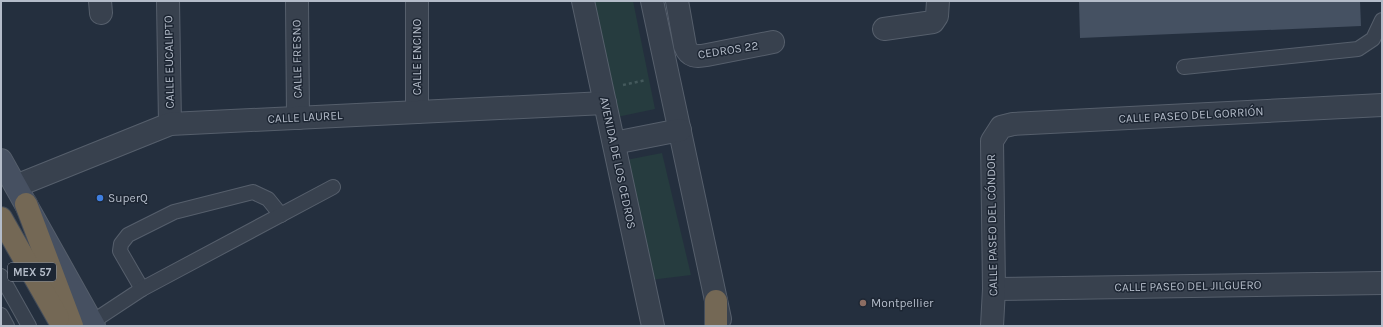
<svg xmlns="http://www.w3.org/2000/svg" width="1383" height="327" viewBox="0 0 1383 327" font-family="Karla,sans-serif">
<rect width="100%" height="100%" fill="#242f3e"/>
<g fill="#263c3f">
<path d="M592 1H633L655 109 617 117Z"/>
<path d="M662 153 691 275 650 280 626 160Z"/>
</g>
<path fill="#455162" d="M1079 1H1360L1361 26 1080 38Z"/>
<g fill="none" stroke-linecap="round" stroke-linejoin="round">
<defs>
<g id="lane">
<path d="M1184 67 1358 49 1373 39 1382 20"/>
<path d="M1 276 29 326"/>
<path d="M142 289 120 251 121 244 128 235 174 212 253 192 268 199 281 215"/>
<path d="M1 315 7 326"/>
<path d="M92 322 142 289 333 187"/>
</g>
<g id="street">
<path d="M100 1 101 13"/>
<path d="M168 1 170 124"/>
<path d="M297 1 298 118"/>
<path d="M417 1V112"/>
<path d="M583 1 653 326"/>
<path d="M652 1 720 319"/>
<path d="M677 1 685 46C689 57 696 57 707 55L773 42"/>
<path d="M884 29 933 22 937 16 938 1"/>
<path d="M614 143 680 130"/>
<path d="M16 186 170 124 605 103"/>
<path d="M994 289 1382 283"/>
<path d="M992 326 994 289 992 141 1001 127 1013 124 1382 105"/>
</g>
<path id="secondary" d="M1 160 94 326"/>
<g id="highway">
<path d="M26 204 72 326"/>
<path d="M1 218 58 318"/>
<path d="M716 301V326"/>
</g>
</defs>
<use href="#lane" stroke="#565f6c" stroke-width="16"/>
<use href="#street" stroke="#565f6c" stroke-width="24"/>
<use href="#secondary" stroke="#565f6c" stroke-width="24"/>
<use href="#highway" stroke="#434c59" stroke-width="24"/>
<path stroke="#44595c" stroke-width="2.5" stroke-dasharray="3 3" stroke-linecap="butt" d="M623 85 646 80"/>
<use href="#lane" stroke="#38414e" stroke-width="14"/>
<use href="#street" stroke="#38414e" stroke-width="22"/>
<use href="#secondary" stroke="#465061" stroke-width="22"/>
<use href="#highway" stroke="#746855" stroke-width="22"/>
</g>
<circle fill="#3f7fe0" stroke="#1d2633" stroke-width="1.5" cx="100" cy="198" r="4"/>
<circle fill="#8d6e63" stroke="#1d2633" stroke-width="1.5" cx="863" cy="303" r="4"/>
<g text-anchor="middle" stroke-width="3" stroke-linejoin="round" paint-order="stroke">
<rect fill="#1d2633" stroke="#878f9c" stroke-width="1" x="8" y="263" width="48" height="18" rx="3"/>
<g font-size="11" font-weight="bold" fill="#b4bcc9">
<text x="32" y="276">MEX 57</text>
</g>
<g font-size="12" fill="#b4bcc9" stroke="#1d2633">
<text transform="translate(728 50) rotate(-9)" y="4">CEDROS 22</text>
<text transform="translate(417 57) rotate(-90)" y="4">CALLE ENCINO</text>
<text transform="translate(297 59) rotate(-91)" y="4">CALLE FRESNO</text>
<text transform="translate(169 62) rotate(-91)" y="4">CALLE EUCALIPTO</text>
<text transform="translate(1191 115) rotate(-3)" y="4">CALLE PASEO DEL GORRIÓN</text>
<text transform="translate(305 117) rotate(-3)" y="4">CALLE LAUREL</text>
<text transform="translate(618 163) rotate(78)" y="4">AVENIDA DE LOS CEDROS</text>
<text transform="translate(992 225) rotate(-91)" y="4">CALLE PASEO DEL CÓNDOR</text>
<text transform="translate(1188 286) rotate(-1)" y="4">CALLE PASEO DEL JILGUERO</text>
</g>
<g font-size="12" fill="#b4bcc9" stroke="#1d2633" text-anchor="start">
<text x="108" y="202">SuperQ</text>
<text x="871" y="307">Montpellier</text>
</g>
</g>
<rect width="1383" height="327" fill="none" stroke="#b4bcc9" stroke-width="4"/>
</svg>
